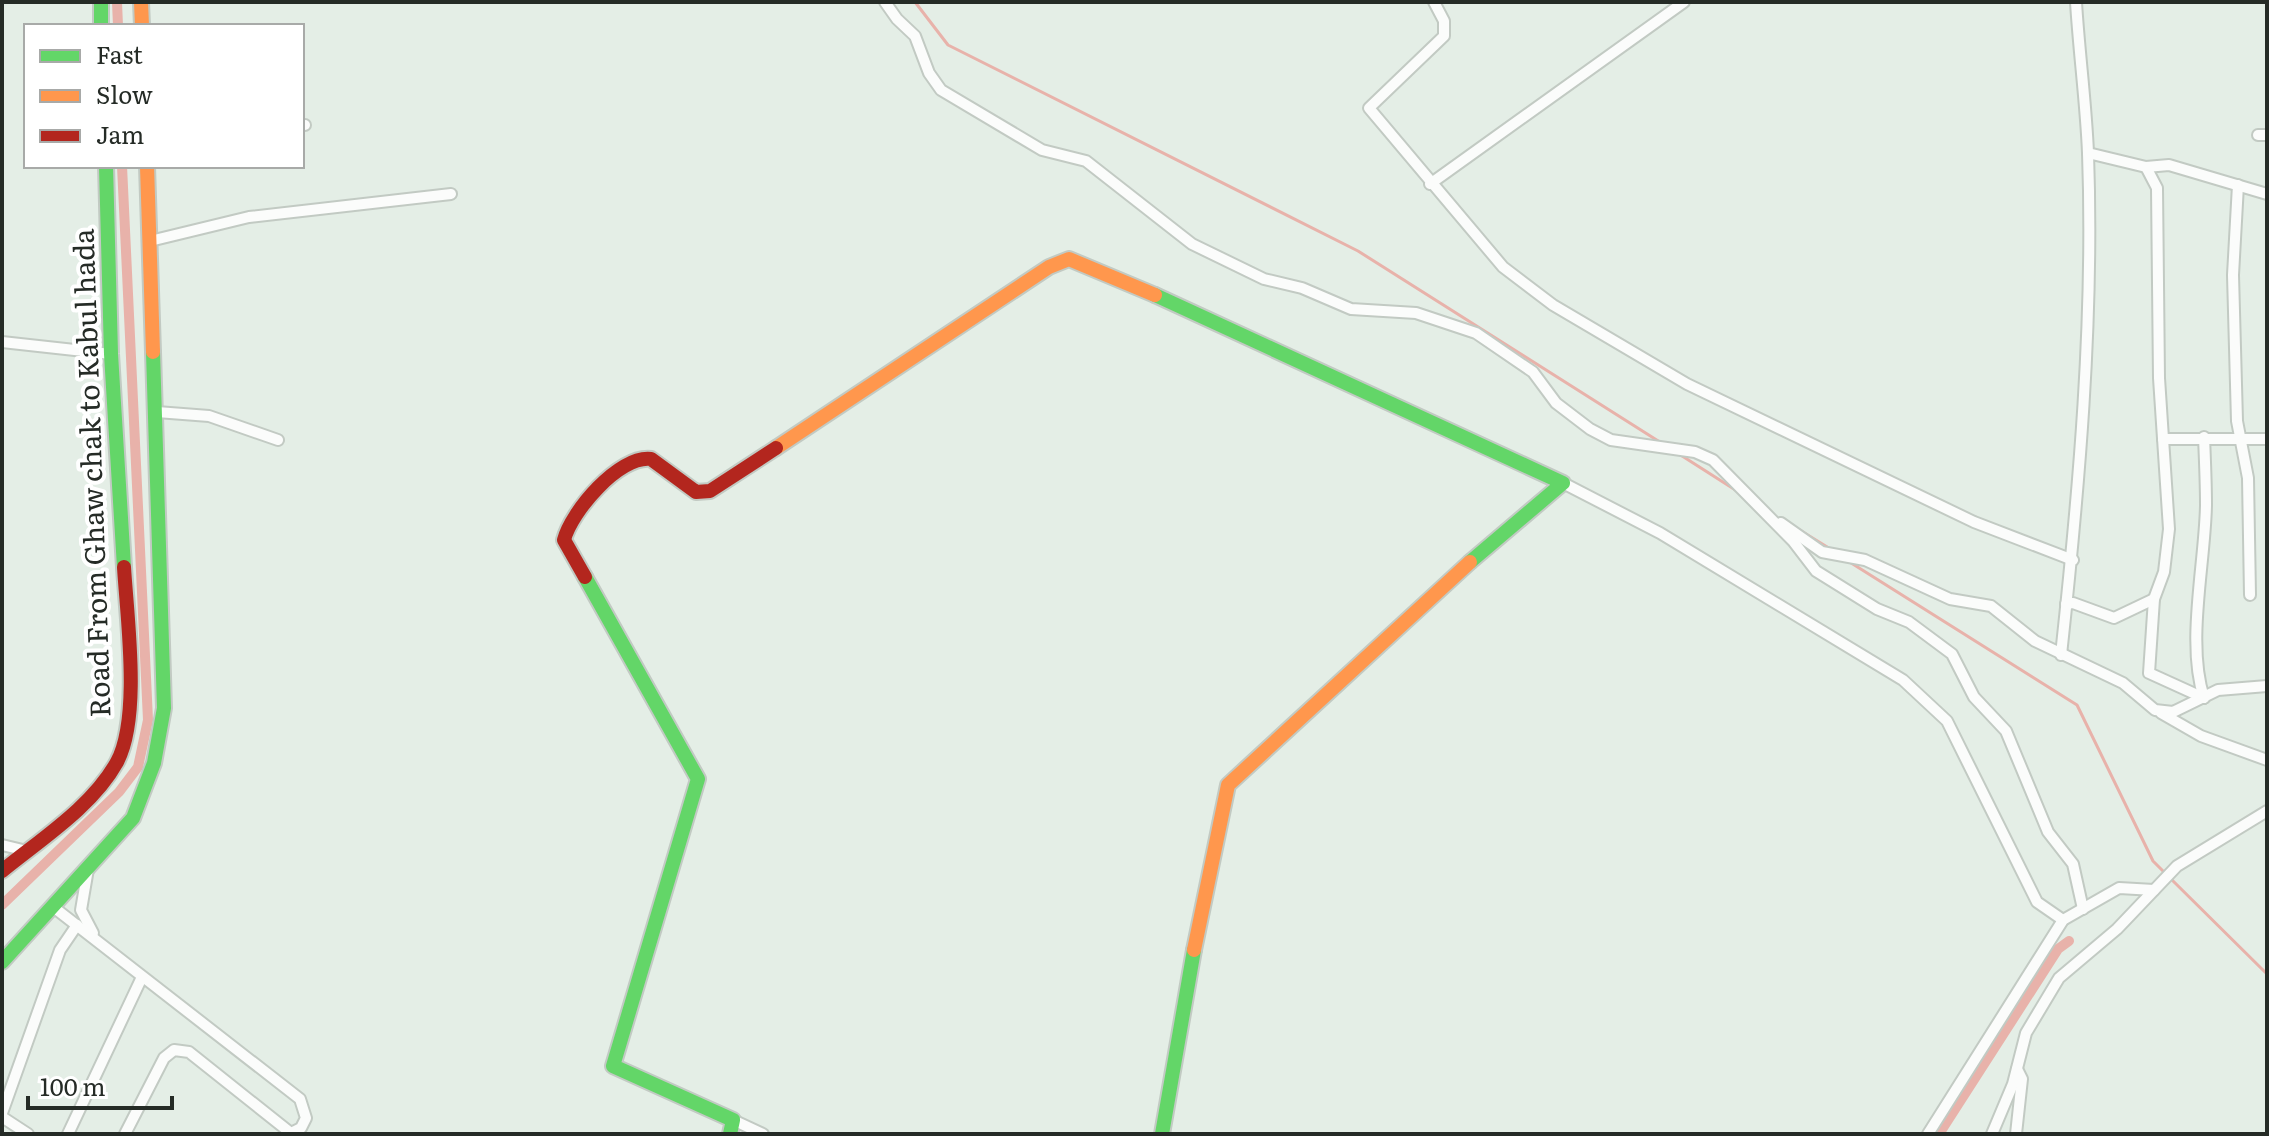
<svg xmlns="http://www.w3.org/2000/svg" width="2269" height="1136" viewBox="0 0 2269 1136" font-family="Literata,serif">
<rect width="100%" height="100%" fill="#e4eee6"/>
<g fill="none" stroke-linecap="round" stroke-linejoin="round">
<g stroke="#e8b2aa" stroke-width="3">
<path d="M915 2 948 45 1358 251 1663 444"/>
<path d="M1679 454 1737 491"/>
<path d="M1798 529 1832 550"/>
<path d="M1848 561 2077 705 2153 861 2165 873"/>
<path d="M2170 878 2267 974"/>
</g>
<g stroke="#e8b2aa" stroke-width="10">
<path d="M117 2 118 26"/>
<path d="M2 905 119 792 138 767 148 720 122 166"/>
<path d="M1939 1134 2058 949 2069 941"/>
</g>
<defs>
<g id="street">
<path d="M885 2 897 19 915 36 929 73 941 90 1042 150 1086 161 1192 244 1264 279 1302 288 1351 309 1416 313 1476 333 1533 372 1556 403 1590 429 1611 440 1695 452 1713 460 1793 541 1816 571 1877 609 1909 622 1952 654 1974 697 2006 731 2048 832 2073 864 2083 909"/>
<path d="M1434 2 1444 21V36L1369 108 1503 267 1553 305 1687 384 1974 522 2073 560"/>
<path d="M302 125H305"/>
<path d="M2258 135H2267"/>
<path d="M2088 153 2146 167 2169 165 2267 194"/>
<path d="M2146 167 2157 188 2159 378 2169 529 2164 572 2154 599 2149 673 2204 698"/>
<path d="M1430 184 1684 2"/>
<path d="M2238 185 2233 275 2237 421 2248 478 2250 595"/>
<path d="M150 241 249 217 451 194"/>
<path d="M2 342 111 354"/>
<path d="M157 412 209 416 278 440"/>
<path d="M2204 437C2205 460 2206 483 2206 505 2205 564 2186 643 2204 698"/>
<path d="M2163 439H2267"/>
<path d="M1563 483 1660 533 1903 680 1947 721 2037 902 2063 920"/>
<path d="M1781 523 1822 552 1865 560 1950 599 1991 606 2035 641 2123 683 2155 710 2173 712 2218 690 2267 686"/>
<path d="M2066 604 2073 603 2114 618 2154 599"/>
<path d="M2061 655C2079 489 2094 320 2088 153 2086 103 2079 52 2076 2"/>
<path d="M2161 713 2201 736 2267 760"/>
<path d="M2 845 27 851"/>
<path d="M88 869 81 910 93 933"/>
<path d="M52 906 300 1099 306 1118 301 1128 291 1133"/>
<path d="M2 1113 60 950 77 925"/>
<path d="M2 1117 28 1134"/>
<path d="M733 1120 763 1134"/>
<path d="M68 1134 142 977"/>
<path d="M125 1134 164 1058 174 1050 189 1052 292 1134"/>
<path d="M1928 1134 2063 920 2119 888 2154 890"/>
<path d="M1992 1134 2013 1084 2026 1033 2059 978 2117 929 2177 866 2267 811"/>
<path d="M2016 1134 2022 1079 2017 1069"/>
</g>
<g id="fast">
<path d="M101 2V26"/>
<path d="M106 166 111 354 124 567"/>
<path d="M1155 295 1563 483 1470 562"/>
<path d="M585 577 698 779 613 1066 733 1120 730 1134"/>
<path d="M2 962 133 818 154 763 164 708 153 352"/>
<path d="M1162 1134 1194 950"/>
</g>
<g id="slow">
<path d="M141 2 142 26"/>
<path d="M147 166 153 352"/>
<path d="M776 448 1049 267 1069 259 1155 295"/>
<path d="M1194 950 1228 785 1470 562"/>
</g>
<g id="jam">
<path d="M585 577 564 540C571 512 619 455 651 459L696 492 710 491 776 448"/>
<path d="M2 871C41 839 92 807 117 762 141 717 127 618 124 567"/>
</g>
</defs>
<use href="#street" stroke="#c2cac3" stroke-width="14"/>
<use href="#fast" stroke="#c2cac3" stroke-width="18"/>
<use href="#slow" stroke="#c2cac3" stroke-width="18"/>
<use href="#jam" stroke="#c2cac3" stroke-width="18"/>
<use href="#street" stroke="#fbfcfb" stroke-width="10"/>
<use href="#fast" stroke="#63d668" stroke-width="14"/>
<use href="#slow" stroke="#ff974d" stroke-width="14"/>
<use href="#jam" stroke="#b3261e" stroke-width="14"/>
</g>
<g text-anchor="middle" stroke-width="8" stroke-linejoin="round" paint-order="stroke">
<g font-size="28" fill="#252b26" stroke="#fff">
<text transform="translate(92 473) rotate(-92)" y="10">Road From Ghaw chak to Kabul hada</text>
</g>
</g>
<rect width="2269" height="1136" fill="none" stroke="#252b26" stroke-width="8"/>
<rect x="24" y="24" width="280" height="144" fill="#ffffff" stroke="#a8aaa8" stroke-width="2"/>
<rect x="40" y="50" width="40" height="12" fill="#63d668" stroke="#a8aaa8" stroke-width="2"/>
<text x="96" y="64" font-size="24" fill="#252b26">Fast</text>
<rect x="40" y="90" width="40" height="12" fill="#ff974d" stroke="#a8aaa8" stroke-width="2"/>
<text x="96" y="104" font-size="24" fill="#252b26">Slow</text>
<rect x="40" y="130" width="40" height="12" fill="#b3261e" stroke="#a8aaa8" stroke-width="2"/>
<text x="96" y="144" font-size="24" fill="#252b26">Jam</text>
<path d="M28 1096v12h144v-12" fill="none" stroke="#252b26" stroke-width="4"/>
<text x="40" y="1096" font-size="24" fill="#252b26" stroke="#ffffff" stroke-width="6" paint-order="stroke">100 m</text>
</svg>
